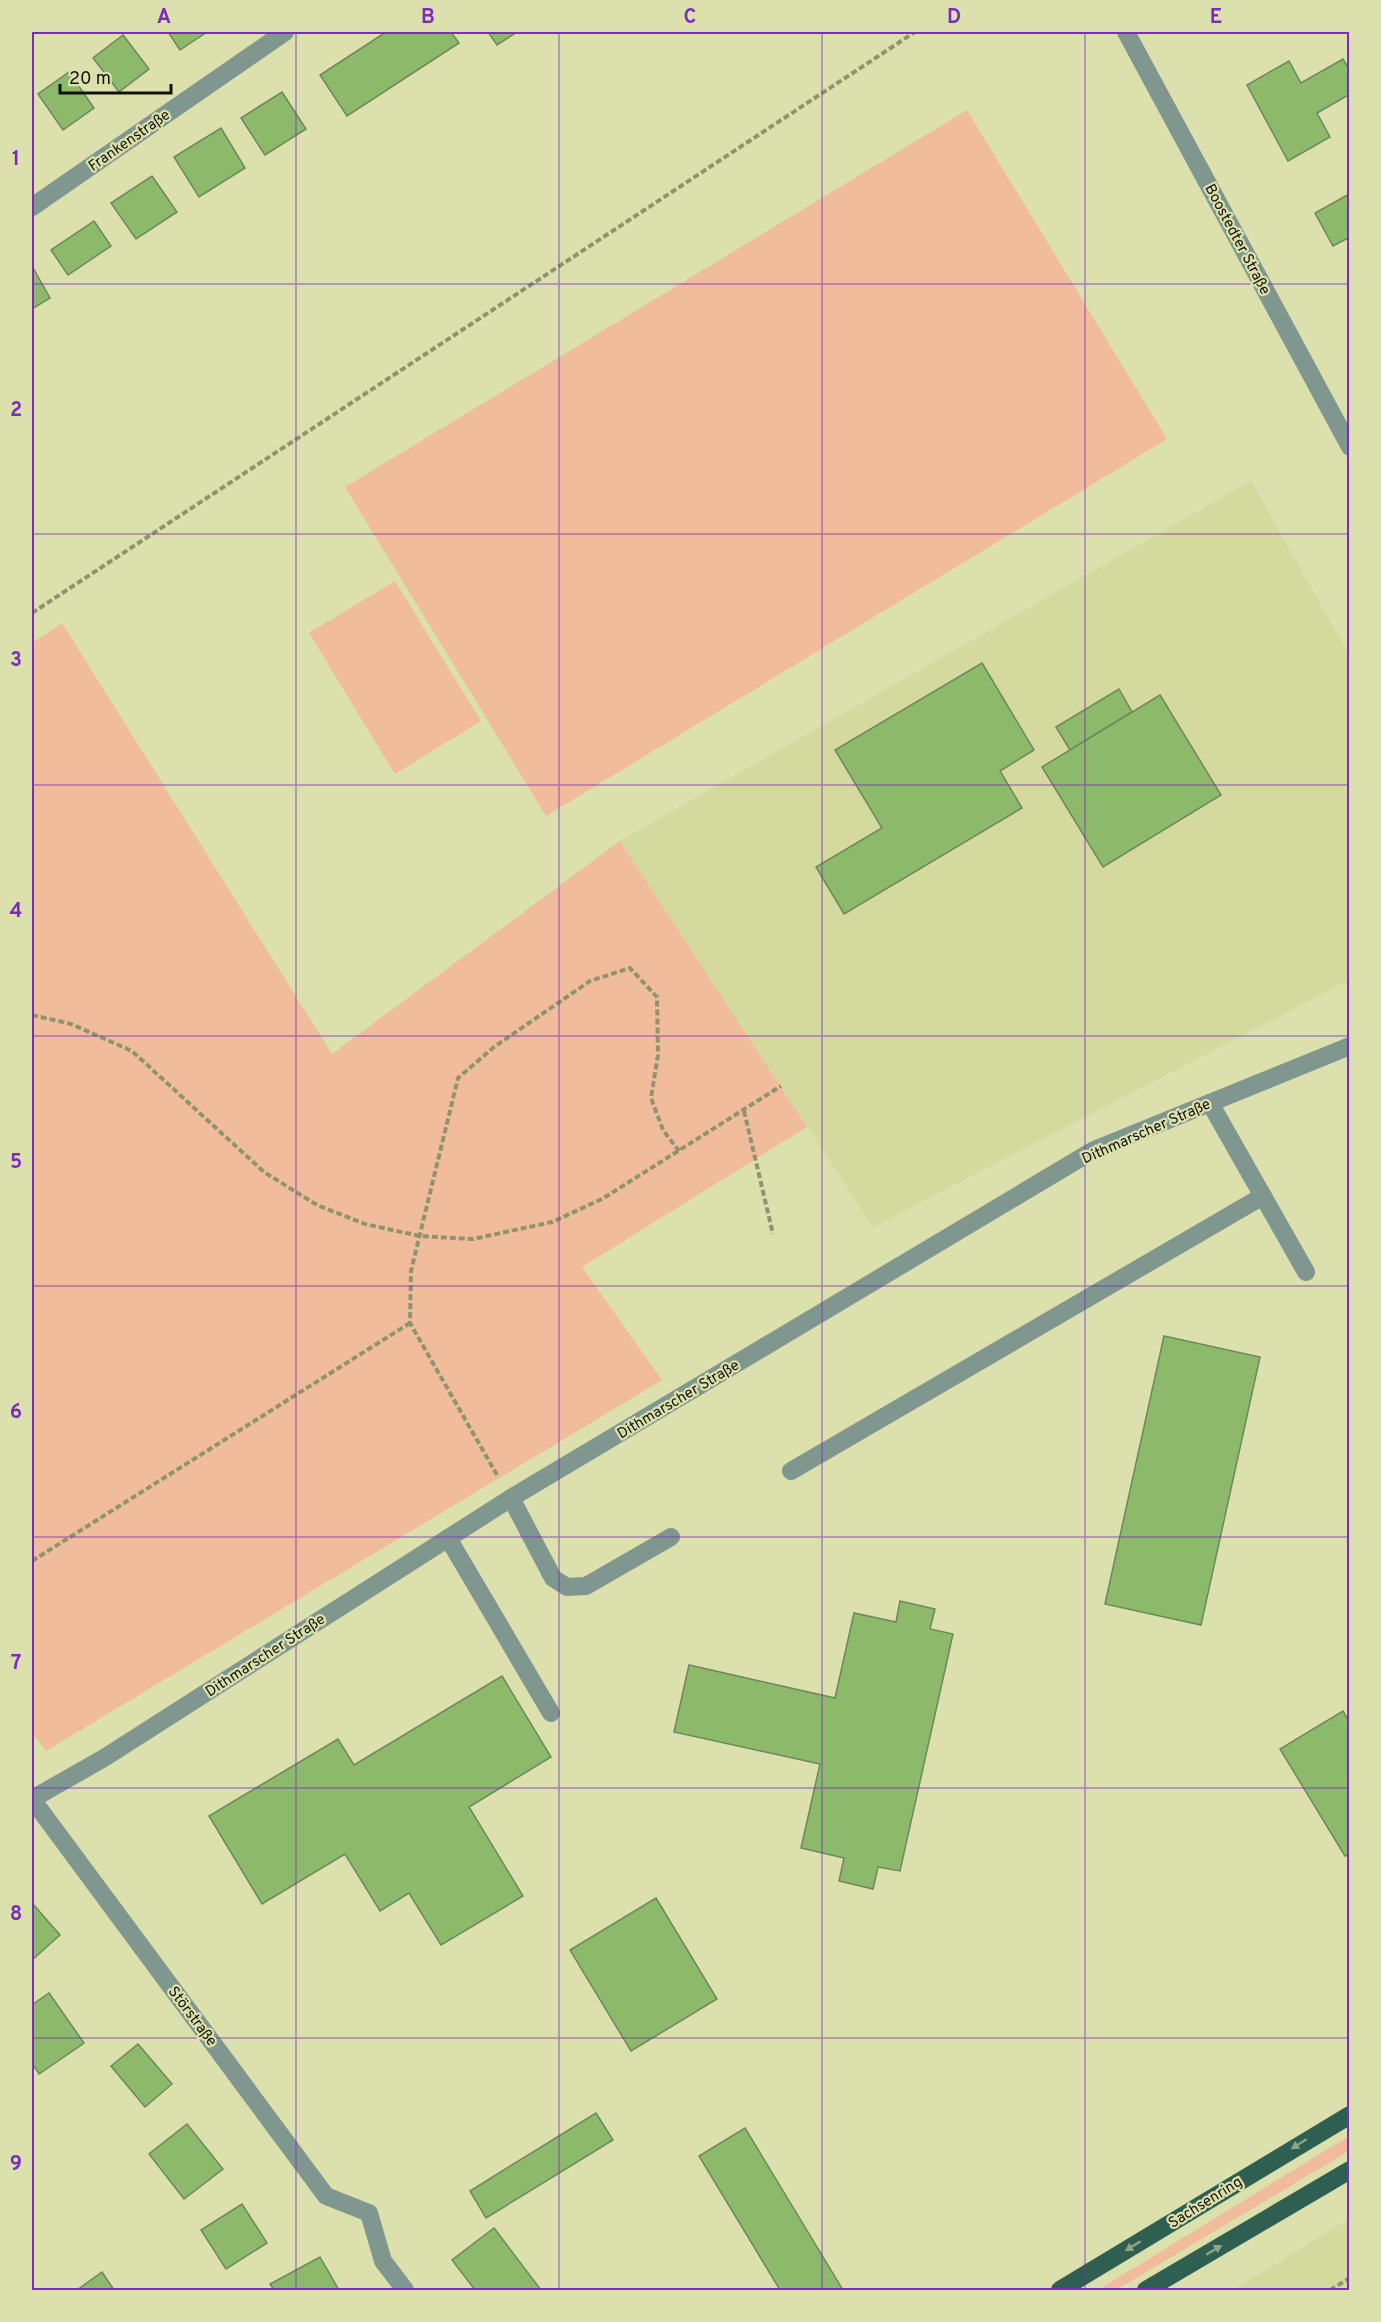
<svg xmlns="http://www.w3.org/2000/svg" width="1381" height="2322" viewBox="0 0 1381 2322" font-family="Overpass,sans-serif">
<rect width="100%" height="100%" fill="#dbe0ad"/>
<g fill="#d4d99e">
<path d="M1251 481 1349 655V980L873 1227 620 841Z"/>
<path d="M1349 2219V2290H1233Z"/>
</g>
<g fill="#f1bc9b">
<path d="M967 110 1167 439 546 816 345 487Z"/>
<path d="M395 581 481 721 395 774 309 633Z"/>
<path d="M62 623 332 1054 620 841 807 1127 582 1267 662 1380 46 1751 32 1733V643Z"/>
<path d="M1349 2136V2151L1116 2290H1098Z"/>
</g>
<g fill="#8db96b" stroke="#6e875d" stroke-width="1.5">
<path d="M168 32H207L180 50Z"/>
<path d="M386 32H451L459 43 347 116 320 75Z"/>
<path d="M488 32H517L497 45Z"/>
<path d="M123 35 149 69 119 92 93 58Z"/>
<path d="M1343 59 1350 71V94L1317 113 1330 137 1288 161 1247 85 1289 61 1301 83Z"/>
<path d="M69 72 94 108 63 130 38 94Z"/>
<path d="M282 92 306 129 265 155 241 118Z"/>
<path d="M221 128 245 168 199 197 174 157Z"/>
<path d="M152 176 177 212 136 239 111 203Z"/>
<path d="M1349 194 1350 237 1333 246 1315 213Z"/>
<path d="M94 221 111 246 68 275 51 250Z"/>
<path d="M32 266 50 298 32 309Z"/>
<path d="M982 663 1034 750 1000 771 1022 808 844 914 816 867 882 828 835 750Z"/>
<path d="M1119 689 1132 712 1070 750 1056 727Z"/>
<path d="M1160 695 1221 795 1103 867 1042 767Z"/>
<path d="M1164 1336 1260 1357 1201 1625 1105 1604Z"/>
<path d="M900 1601 935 1609 930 1629 953 1634 900 1871 878 1867 873 1889 839 1881 844 1858 801 1848 820 1764 674 1732 689 1665 835 1698 854 1613 896 1622Z"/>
<path d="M502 1676 551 1757 469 1807 523 1896 441 1945 409 1893 380 1911 345 1854 262 1904 209 1816 338 1739 354 1765Z"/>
<path d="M1343 1711 1350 1723V1854L1345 1856 1280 1749Z"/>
<path d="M656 1898 717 1999 631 2051 570 1950Z"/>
<path d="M32 1903 60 1935 32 1960Z"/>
<path d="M49 1993 84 2043 39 2074 32 2063V2005Z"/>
<path d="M138 2044 172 2084 145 2107 111 2066Z"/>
<path d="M596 2113 613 2140 486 2218 470 2191Z"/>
<path d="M187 2124 223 2169 184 2199 149 2154Z"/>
<path d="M745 2128 843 2290H780L699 2156Z"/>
<path d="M242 2204 267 2243 226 2269 201 2230Z"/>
<path d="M494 2228 541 2290H475L452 2260Z"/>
<path d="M320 2257 339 2290H274L270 2284Z"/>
<path d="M102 2272 114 2290H77Z"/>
</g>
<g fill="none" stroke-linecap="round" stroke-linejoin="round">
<g stroke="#90946e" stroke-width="4" stroke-dasharray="6 3" stroke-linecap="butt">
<path d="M32 613 915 32"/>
<path d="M32 1015 71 1024 132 1051 264 1172 317 1205 365 1224 420 1236 473 1239 552 1222 602 1199 781 1086"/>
<path d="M744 1111 773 1234"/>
<path d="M497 1475 410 1323 411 1271 458 1078 494 1047 590 981 630 968 657 997 658 1055 651 1098 663 1130 679 1151"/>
<path d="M32 1561 410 1323"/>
<path d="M1330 2290 1350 2278"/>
</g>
<g stroke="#7f978f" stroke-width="18">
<path d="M1126 32 1350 447"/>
<path d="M32 207 285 32"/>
<path d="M1210 1103 1306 1272"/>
<path d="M791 1471 1263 1196"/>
<path d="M511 1498 553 1578 567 1587 586 1586 671 1537"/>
<path d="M448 1538 551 1713"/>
<path d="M32 1799 104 1758 511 1498 1094 1150 1350 1046"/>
<path d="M32 1799 326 2196 369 2213 383 2261 405 2290"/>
</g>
<g stroke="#2f5f51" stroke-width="18">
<path d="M1060 2290 1350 2115"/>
<path d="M1146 2290 1350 2170"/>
</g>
</g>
<defs><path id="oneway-solid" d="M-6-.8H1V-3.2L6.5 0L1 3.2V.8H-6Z" transform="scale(1.5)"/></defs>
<g fill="#8ea684">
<use href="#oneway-solid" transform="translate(1299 2144) rotate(148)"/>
<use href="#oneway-solid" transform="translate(1133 2246) rotate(148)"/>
<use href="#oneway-solid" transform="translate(1214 2250) rotate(-31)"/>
</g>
<path fill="none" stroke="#7b2cbf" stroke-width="1.5" stroke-opacity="0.55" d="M296 32V2290M559 32V2290M822 32V2290M1085 32V2290M32 284H1350M32 534H1350M32 785H1350M32 1036H1350M32 1286H1350M32 1537H1350M32 1788H1350M32 2038H1350"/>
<g text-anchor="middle" stroke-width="4.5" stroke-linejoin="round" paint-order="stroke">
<g font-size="15" fill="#111202" stroke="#dbe0ad">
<text transform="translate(129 140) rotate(-35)" y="5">Frankenstraße</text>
<text transform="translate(1238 239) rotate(62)" y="5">Boostedter Straße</text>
<text transform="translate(1146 1131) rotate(-24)" y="5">Dithmarscher Straße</text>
<text transform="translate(678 1399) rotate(-31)" y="5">Dithmarscher Straße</text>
<text transform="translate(265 1655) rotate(-33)" y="5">Dithmarscher Straße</text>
<text transform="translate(193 2016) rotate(53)" y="5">Störstraße</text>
<text transform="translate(1205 2202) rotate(-32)" y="5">Sachsenring</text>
</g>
</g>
<rect width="1381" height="2322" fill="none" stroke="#dbe0ad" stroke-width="66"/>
<path d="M60 84v9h111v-9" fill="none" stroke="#111202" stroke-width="3"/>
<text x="69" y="84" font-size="18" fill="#111202" stroke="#dbe0ad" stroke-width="4.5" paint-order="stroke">20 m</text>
<rect x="33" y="33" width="1315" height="2256" fill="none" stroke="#7b2cbf" stroke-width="2"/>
<g font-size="20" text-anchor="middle" font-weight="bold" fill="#7b2cbf">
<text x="164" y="23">A</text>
<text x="428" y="23">B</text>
<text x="690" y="23">C</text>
<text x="954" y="23">D</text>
<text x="1216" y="23">E</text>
<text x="16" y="165">1</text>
<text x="16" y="416">2</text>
<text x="16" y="666">3</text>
<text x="16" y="917">4</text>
<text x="16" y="1168">5</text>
<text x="16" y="1418">6</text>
<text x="16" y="1669">7</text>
<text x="16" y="1920">8</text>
<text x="16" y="2170">9</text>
</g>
</svg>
